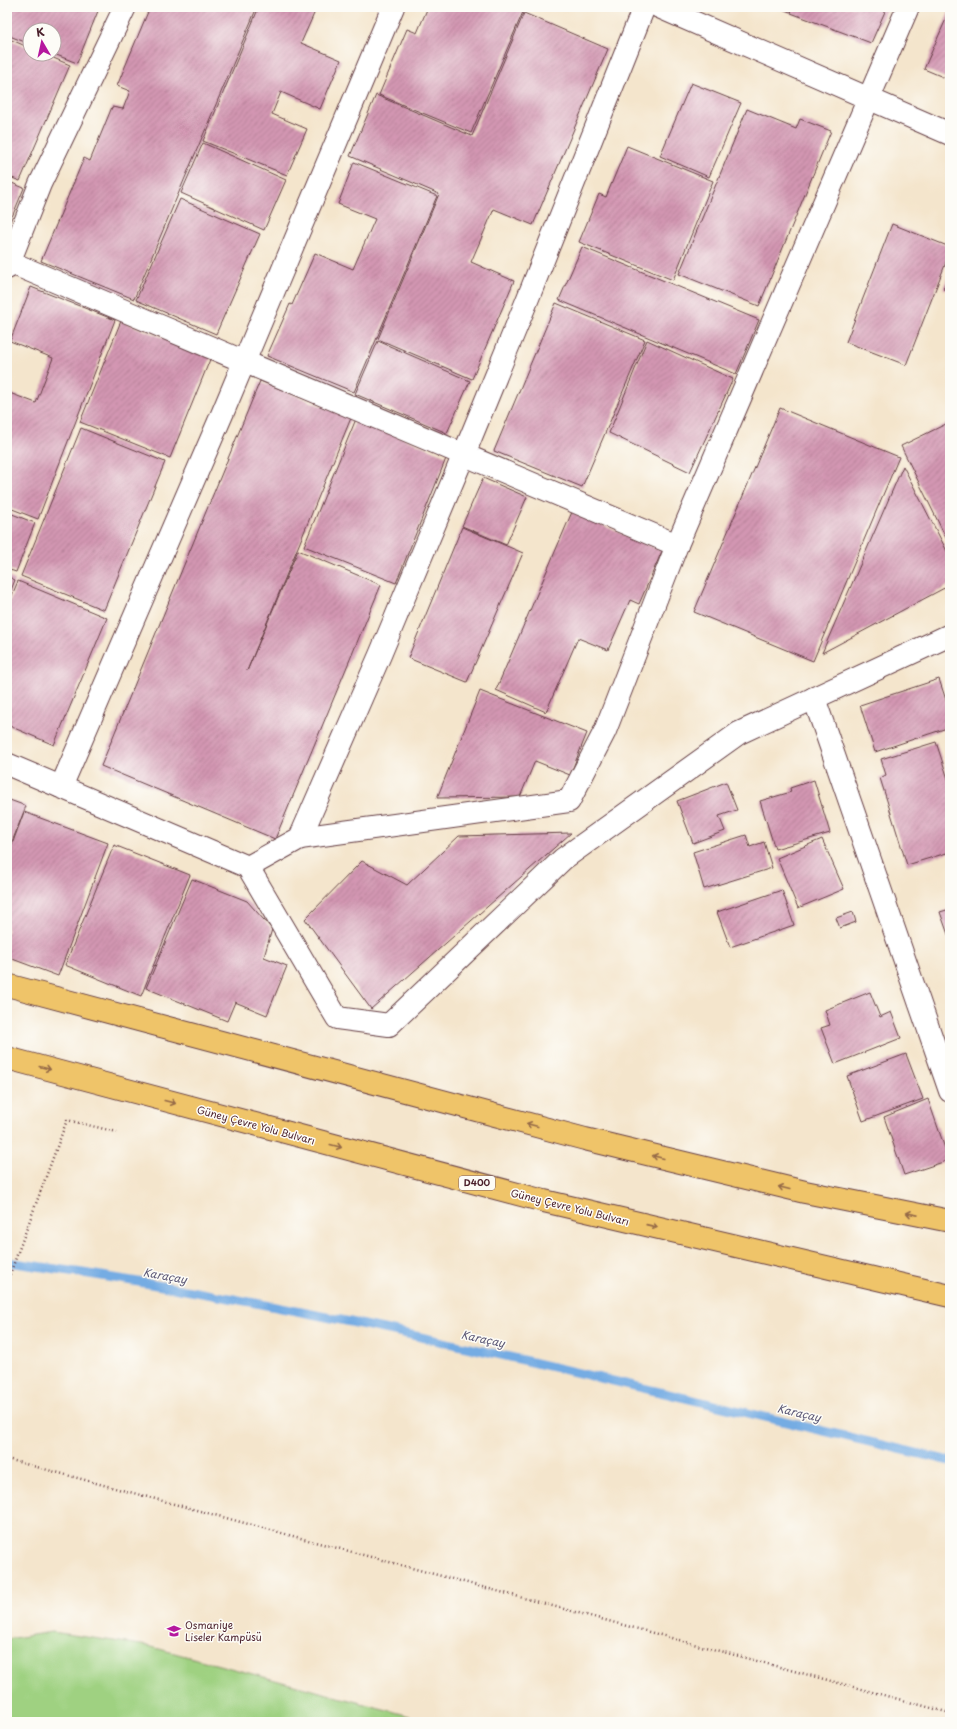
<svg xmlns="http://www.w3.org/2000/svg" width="957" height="1729" viewBox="0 0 957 1729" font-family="'Playpen Sans',sans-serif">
<defs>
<pattern id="building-hatch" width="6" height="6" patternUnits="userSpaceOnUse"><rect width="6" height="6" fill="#d396b2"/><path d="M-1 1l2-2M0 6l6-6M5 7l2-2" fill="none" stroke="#ad7a91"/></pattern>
</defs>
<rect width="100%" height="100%" fill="#fdfcf7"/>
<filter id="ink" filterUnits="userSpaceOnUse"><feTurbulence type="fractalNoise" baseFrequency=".025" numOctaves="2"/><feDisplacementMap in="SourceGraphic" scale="8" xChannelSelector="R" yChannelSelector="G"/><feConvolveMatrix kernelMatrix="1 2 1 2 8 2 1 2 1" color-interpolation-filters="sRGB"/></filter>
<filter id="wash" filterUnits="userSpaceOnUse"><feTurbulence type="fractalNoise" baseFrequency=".012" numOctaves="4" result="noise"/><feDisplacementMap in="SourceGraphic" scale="16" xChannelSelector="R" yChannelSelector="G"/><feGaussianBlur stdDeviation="0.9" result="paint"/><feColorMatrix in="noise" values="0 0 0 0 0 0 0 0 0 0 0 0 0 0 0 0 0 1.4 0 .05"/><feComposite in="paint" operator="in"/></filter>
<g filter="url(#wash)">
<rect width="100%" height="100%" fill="#f4e5cc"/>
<path fill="#9fd181" stroke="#747856" d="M52 1632 148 1646 432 1722H7V1639Z"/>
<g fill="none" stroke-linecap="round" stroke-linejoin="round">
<path stroke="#75ace3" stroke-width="9" d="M7 1262C326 1305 637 1388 950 1461"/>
</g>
<g id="blocks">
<g fill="url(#building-hatch)">
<path d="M7 7H89L98 11 77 63 54 54V30H30V44L7 35Z"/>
<path d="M150 7H257L134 299 41 261 84 158 90 161 112 107 123 109 130 91 117 86Z"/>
<path d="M259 7H317L301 43 341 60 320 109 281 92 272 114 307 129 287 175 203 141Z"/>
<path d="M428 7H514L523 12 471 133 379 95 407 29 417 33Z"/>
<path d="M777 7H792L790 12Z"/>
<path d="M793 7H887L871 43 791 13Z"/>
<path d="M950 10V80L924 69Z"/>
<path d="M524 13 608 49 533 225 494 209 471 262 514 281 472 379 378 339 439 194 350 156 376 95 472 136Z"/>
<path d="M7 38 30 48V54H44L70 65 20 181 7 176Z"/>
<path d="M691 83 741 103 709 177 660 156Z"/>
<path d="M747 109 796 129 800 119 831 131 759 306 679 274Z"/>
<path d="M203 143 286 180 264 230 181 193Z"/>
<path d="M627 146 713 181 673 280 579 242 599 194 606 197Z"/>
<path d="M354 162 437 196 354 392 267 356 290 304 292 305 315 253 353 269 375 219 338 204Z"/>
<path d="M7 181 24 188 7 229Z"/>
<path d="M180 199 260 234 216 334 136 300Z"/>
<path d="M892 224 950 247V252L906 365 846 342Z"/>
<path d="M582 247 759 320 736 374 559 300Z"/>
<path d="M950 272V291L943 289Z"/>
<path d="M31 287 115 320 38 519 7 507V392L36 403 53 358 10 341Z"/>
<path d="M556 303 645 340 582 487 494 451Z"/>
<path d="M121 321 211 357 170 458 80 422Z"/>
<path d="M647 340 733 379 690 472 609 433Z"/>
<path d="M378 341 470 381 447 433 355 394Z"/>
<path d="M260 381 351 418 247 671 298 550 381 585 275 839 101 766Z"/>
<path d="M780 408 899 457 813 661 694 612Z"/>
<path d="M356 419 447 456 396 583 304 546Z"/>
<path d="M950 422V546L901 446Z"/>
<path d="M81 428 165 462 104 610 21 576Z"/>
<path d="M903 466 950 557V585L822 653Z"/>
<path d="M483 478 527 497 506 545 462 526Z"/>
<path d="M7 512 35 523 16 572 7 569Z"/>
<path d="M572 512 662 551 639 604 630 600 608 650 578 638 546 712 496 690Z"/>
<path d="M462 527 523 553 467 682 408 658Z"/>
<path d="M7 576 15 580 7 600Z"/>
<path d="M18 581 107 618 54 745 7 725V607Z"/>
<path d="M939 679 950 712V727L875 752 860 705Z"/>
<path d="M480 691 587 733 570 775 535 761 520 797 437 798Z"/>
<path d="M936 742 950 785V852L907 865 880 778 886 775 881 759Z"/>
<path d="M814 780 830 833 775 849 760 801 791 792 790 788Z"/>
<path d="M726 782 737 810 719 816 725 831 693 843 677 801Z"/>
<path d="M7 799 26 806 7 855Z"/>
<path d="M24 812 108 843 58 976 7 957V858Z"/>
<path d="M571 833 371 1009 305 919 362 861 407 885 459 836Z"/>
<path d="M746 835 750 847 764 842 772 868 704 889 693 852Z"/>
<path d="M822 839 844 889 798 908 777 858Z"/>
<path d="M114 845 190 875 141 996 65 965Z"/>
<path d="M192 879 247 901 272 929 264 957 287 966 267 1015 235 1002 227 1021 146 988Z"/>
<path d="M782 890 794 925 730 947 717 912Z"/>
<path d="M950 909V940L940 912Z"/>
<path d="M853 912 856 922 840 928 836 918Z"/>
<path d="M870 992 880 1017 891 1012 901 1038 835 1064 821 1028 830 1025 825 1010Z"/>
<path d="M906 1054 923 1099 863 1121 847 1076Z"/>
<path d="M928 1099 949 1160 904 1175 884 1117Z"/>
</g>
</g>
</g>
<g filter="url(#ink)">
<use href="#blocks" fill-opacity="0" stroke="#643d43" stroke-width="1"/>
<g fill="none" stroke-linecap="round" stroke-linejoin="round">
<defs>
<g id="street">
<path d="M659 7 950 134"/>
<path d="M7 261 677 545"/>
<path d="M7 268 40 184 125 7"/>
<path d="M814 698 950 1091"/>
<path d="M7 764 248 867 337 1018 389 1025 563 859 739 733 950 635"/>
<path d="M61 787 223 412 393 7"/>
<path d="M300 838 569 801 605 731 677 545 908 7"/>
<path d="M248 867 300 838 380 655 464 454 526 303 644 7"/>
</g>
<g id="highway">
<path d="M7 985 585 1139 805 1192 950 1221"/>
<path d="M7 1058 544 1201 950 1296"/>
</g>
</defs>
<use href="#street" stroke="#643d43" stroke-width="24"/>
<use href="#highway" stroke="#643d43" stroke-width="24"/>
<g stroke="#643d43" stroke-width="2.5" stroke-dasharray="1 3" stroke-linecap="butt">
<path d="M7 1282 67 1120 117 1132"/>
<path d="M7 1459 950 1713"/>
</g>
<use href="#street" stroke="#fff" stroke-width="22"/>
<use href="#highway" stroke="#efc469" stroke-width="22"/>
</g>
<defs><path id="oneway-shaft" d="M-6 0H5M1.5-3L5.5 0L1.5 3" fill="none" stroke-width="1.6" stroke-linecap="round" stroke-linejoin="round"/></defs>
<g stroke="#946947">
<use href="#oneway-shaft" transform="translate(45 1068) rotate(15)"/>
<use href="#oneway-shaft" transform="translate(170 1102) rotate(15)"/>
<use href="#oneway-shaft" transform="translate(532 1125) rotate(-165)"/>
<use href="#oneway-shaft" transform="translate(336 1146) rotate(15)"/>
<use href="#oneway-shaft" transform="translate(658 1157) rotate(-166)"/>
<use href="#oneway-shaft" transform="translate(784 1188) rotate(-166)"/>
<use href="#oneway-shaft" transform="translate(912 1214) rotate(-169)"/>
<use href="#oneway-shaft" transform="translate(652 1226) rotate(13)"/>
</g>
</g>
<defs>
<symbol id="school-bare" viewBox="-9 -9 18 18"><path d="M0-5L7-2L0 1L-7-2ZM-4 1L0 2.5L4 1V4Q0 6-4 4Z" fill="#b5179e" stroke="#fdfcf7" stroke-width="2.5" paint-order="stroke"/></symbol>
</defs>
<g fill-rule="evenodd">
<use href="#school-bare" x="164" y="1621" width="20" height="20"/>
</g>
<g text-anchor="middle" stroke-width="3" stroke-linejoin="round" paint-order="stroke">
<rect fill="#fdfcf7" stroke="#806168" stroke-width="1" x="459" y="1176" width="36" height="14" rx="3"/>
<g font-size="9" font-weight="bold" fill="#4a1f2b">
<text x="477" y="1186">D400</text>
</g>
<g font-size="10" fill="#4a1f2b" stroke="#fdfcf7">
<text transform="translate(256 1125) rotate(15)" y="4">Güney Çevre Yolu Bulvarı</text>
<text transform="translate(570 1207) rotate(14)" y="4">Güney Çevre Yolu Bulvarı</text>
</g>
<g font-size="10" fill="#4a1f2b" stroke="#fdfcf7" text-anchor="start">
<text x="185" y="1629">Osmaniye<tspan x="185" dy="12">Liseler Kampüsü</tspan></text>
</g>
<g font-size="11" font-style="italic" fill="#5b5775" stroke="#fdfcf7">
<text transform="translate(165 1276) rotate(10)" y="4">Karaçay</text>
<text transform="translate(483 1339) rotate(12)" y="4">Karaçay</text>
<text transform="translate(799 1413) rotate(13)" y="4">Karaçay</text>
</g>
</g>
<rect width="957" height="1729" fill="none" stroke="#fdfcf7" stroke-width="24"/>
<g transform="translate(42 42) rotate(351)"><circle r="19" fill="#fdfcf7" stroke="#b5a4a5"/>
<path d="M0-3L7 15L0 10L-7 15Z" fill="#b5179e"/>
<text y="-6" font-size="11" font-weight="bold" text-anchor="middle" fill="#4a1f2b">K</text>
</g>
</svg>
